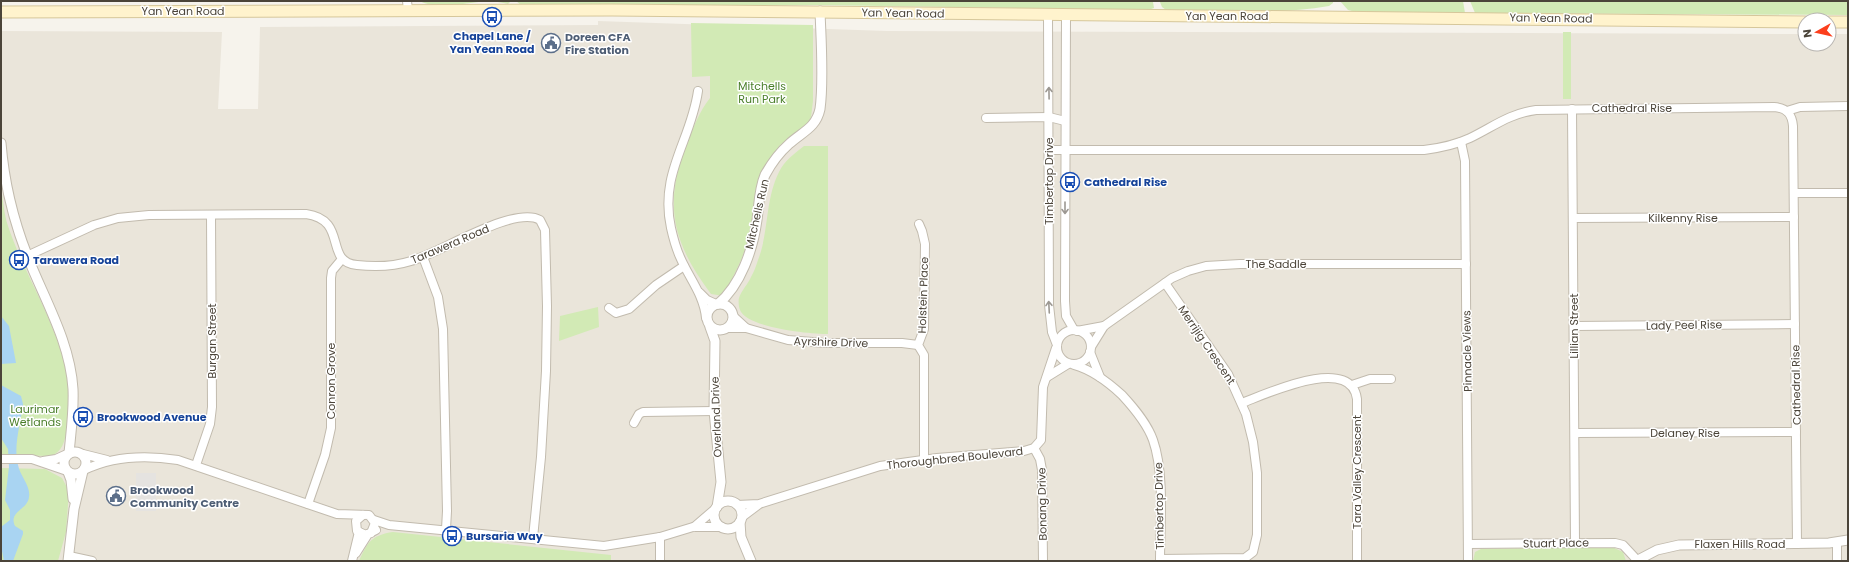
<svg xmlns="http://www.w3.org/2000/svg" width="1849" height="562" viewBox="0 0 1849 562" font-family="Poppins,sans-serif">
<rect width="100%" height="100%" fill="#f6f3ec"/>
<path fill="#eae5da" d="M598 21 887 31 1805 34V44H1829V34H1848V561H1V31L222 32 218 109H258L260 27 598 25Z"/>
<g fill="#d2eab5">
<path d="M419 1H511L508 4C502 3 496 1 490 1 467 2 441 11 419 1Z"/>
<path d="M516 1H1333V3L1329 6C1276 15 1220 11 1166 10L1162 7 1160 2H1153L1154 8 1148 10 815 5 539 6 521 5Z"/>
<path d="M1340 1H1463L1465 13 1356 12 1348 10Z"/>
<path d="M1470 1H1848V15L1475 13Z"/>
<path d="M691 23 813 25V101L811 117 807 125 780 145 764 168 758 183 750 235 742 258 724 296 711 294C672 242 663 204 687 143 694 126 699 112 710 98V76L692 77Z"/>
<rect x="1563" y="32" width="8" height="67"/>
<path d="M804 146H828V334C811 334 747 328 740 310 739 308 738 301 739 298 741 291 748 284 751 277 754 272 756 266 758 260 769 232 765 200 779 172 784 161 795 153 804 146Z"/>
<path d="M1 187C3 200 4 214 8 226 30 292 82 356 67 430 64 442 63 451 51 456L1 455Z"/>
<path d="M598 307 599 327 559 341 560 316Z"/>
<path d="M1 468 45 469 62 478 69 491 66 532 58 561H1Z"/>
<path d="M393 532 611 555V561H359C367 542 372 535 393 532Z"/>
<path d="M1612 547 1623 552 1626 561H1473L1475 552 1481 549Z"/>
</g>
<rect fill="#e5e3e0" x="136" y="473" width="20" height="38"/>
<g fill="#a9d4f2">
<path d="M1 316 9 326 16 363 1 364Z"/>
<path d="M1 385 21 396 23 404C21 423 13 445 18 465 20 476 31 486 29 497 28 510 8 511 15 526L23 531V534L13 561H4L1 546V527L10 520V510L5 500 9 467 8 449 1 438Z"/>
</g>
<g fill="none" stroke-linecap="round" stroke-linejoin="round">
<defs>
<g id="minor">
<path d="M407 1 408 10"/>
<path d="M1048 15 1049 305 1052 332 1057 345"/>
<path d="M1066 15 1065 301 1066 316 1074 330"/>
<path d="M698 91C691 141 659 173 671 228 673 237 676 248 680 257 689 278 704 295 706 318"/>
<path d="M1572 109 1575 543"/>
<path d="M1787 111 1800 107 1848 106"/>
<path d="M986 118 1049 117 1065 121"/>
<path d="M1461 142 1465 161 1468 561"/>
<path d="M1049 150H1424C1440 148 1455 145 1470 138 1493 127 1508 114 1536 110L1774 107C1787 108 1792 114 1793 126L1797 544"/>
<path d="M1794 193H1848"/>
<path d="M1573 218 1794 217"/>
<path d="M919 224 922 231 925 244 924 329 918 345 924 355V460"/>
<path d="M27 256 94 225 118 218 149 215 306 214C349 220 323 262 357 265 374 267 395 266 411 261 440 253 514 205 540 220L545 230 547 306 546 371 541 457 533 538"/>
<path d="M423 257 438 297 443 329 447 511 446 529"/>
<path d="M700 293 707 300 716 304"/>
<path d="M609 308 616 313 629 309 656 285 684 266"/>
<path d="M733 316 746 328 788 340 825 343H902L918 345"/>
<path d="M1574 326 1795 324"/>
<path d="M728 328H746"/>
<circle cx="1074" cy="347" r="17"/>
<path d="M1077 331 1104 326"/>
<path d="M1091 347 1104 326 1172 278 1188 271 1206 266 1240 264H1466"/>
<path d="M1090 352 1100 377"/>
<path d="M1074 365C1092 370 1108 382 1122 395 1134 408 1147 423 1153 440 1165 474 1160 525 1160 561"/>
<path d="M1047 377 1068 364"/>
<path d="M1352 385 1370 379H1391"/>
<path d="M1242 403C1266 394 1351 354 1357 399V561"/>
<path d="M634 423 639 414 643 412 714 411"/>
<path d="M1575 433 1796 432"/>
<path d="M1034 448 1040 459 1042 470 1043 561"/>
<path d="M83 454 107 460"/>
<path d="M1 459H32L67 471"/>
<path d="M43 461 56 459 67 454"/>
<path d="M196 465 210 424 212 407 211 215"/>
<path d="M84 470C113 456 147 455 178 460L337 514 369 515 375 523 371 533"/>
<path d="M308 504 325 455 331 428V278L332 271 342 259"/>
<path d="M737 505 759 504 880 466 937 458 1024 451 1034 448 1041 440 1043 387 1056 348"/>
<path d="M363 515 356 521 357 531 366 535 376 530"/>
<path d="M742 517 758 505"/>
<path d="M374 520 389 525 604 546 660 537 693 527H722"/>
<path d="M694 527 715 509"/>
<path d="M660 537V561"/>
<path d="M1837 543V561"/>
<path d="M1468 544 1615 543 1623 545 1637 560"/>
<path d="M356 553 368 534"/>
<path d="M69 556 92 561"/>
<path d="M1160 559 1245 558 1253 552 1257 535V473L1253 442 1246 414 1228 374 1165 283"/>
<path d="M352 561 359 532"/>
</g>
<g id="tertiary">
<path d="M1 143C4 181 13 219 27 255 44 299 70 341 73 389 74 410 71 432 69 453"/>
<circle cx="720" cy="317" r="13"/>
<path d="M718 304C741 285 753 249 757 220 759 205 759 189 765 175 771 164 780 152 789 144 802 132 816 128 820 109 824 81 821 40 820 11"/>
<path d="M710 327 715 341 714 411 721 482 717 507"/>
<circle cx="75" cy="463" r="11"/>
<path d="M68 472 71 480 73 499"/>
<circle cx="728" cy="515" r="14"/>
<path d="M740 522 741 537 751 561"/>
<path d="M68 561 74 509 83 471"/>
<path d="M1636 561 1657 550 1679 545 1829 543 1848 540"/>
</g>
<g id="secondary">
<path d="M1 12 612 10 1805 22"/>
<path d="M1829 22H1848"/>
</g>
</defs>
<use href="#minor" stroke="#c2bbae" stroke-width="10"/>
<use href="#tertiary" stroke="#c2bbae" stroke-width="11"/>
<use href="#secondary" stroke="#d6c79b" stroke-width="13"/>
<use href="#minor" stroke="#fff" stroke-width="8"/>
<use href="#tertiary" stroke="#fff" stroke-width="9"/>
<use href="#secondary" stroke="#fff3cd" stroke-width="11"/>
</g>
<defs><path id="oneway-shaft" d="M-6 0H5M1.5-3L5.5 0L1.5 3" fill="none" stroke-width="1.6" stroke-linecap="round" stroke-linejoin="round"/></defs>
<g stroke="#9c9892">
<use href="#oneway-shaft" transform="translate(1049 93) rotate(-91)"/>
<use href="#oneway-shaft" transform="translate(1065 208) rotate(90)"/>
<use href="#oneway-shaft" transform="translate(1049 307) rotate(-93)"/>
</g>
<defs>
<symbol id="bus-ring" viewBox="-11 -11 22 22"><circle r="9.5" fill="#fff" stroke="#1a4fb4" stroke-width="1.5"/><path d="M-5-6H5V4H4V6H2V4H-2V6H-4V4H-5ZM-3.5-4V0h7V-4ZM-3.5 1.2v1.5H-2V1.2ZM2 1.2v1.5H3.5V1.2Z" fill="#1a4fb4"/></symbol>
<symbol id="civic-ring" viewBox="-11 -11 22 22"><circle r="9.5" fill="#fff" stroke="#5c6f8a" stroke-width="1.5"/><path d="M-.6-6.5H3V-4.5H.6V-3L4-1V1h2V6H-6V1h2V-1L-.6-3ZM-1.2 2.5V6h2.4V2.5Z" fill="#5c6f8a"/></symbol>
</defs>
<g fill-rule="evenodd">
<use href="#bus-ring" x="481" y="6" width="22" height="22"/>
<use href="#civic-ring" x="540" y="32" width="22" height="22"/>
<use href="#bus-ring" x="1059" y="171" width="22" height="22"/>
<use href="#bus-ring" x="8" y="249" width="22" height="22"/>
<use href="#bus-ring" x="72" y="406" width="22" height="22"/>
<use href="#civic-ring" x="105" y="485" width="22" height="22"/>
<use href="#bus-ring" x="441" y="525" width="22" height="22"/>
</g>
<g text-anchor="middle" stroke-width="3" stroke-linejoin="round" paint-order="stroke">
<g font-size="11" fill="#4b4439" stroke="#fff">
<text x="183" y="15">Yan Yean Road</text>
<text transform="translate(903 13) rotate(1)" y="4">Yan Yean Road</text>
<text x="1227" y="20">Yan Yean Road</text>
<text transform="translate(1551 18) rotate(1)" y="4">Yan Yean Road</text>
<text x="1632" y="112">Cathedral Rise</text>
<text transform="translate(1049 181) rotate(-90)" y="4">Timbertop Drive</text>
<text transform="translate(757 214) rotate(-77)" y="4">Mitchells Run</text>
<text x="1683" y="222">Kilkenny Rise</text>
<text transform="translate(450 244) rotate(-23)" y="4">Tarawera Road</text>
<text x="1276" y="268">The Saddle</text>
<text transform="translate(923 295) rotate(-88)" y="4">Holstein Place</text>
<text transform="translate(1684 325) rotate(-1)" y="4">Lady Peel Rise</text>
<text transform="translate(1574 326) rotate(-90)" y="4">Lillian Street</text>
<text transform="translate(212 341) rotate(-90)" y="4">Burgan Street</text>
<text transform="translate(831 342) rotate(2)" y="4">Ayrshire Drive</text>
<text transform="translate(1207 345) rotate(56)" y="4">Merrijig Crescent</text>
<text transform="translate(1467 351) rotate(-91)" y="4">Pinnacle Views</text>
<text transform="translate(331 381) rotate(-90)" y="4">Conron Grove</text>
<text transform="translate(1796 385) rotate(-91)" y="4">Cathedral Rise</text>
<text transform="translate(716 417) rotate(-92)" y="4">Overland Drive</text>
<text x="1685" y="437">Delaney Rise</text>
<text transform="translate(955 458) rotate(-6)" y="4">Thoroughbred Boulevard</text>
<text transform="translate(1357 472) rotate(-90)" y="4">Tara Valley Crescent</text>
<text transform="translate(1042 504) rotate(-91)" y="4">Bonang Drive</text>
<text transform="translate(1159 506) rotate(-91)" y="4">Timbertop Drive</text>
<text transform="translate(1556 543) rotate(-1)" y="4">Stuart Place</text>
<text x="1740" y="548">Flaxen Hills Road</text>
</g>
<g font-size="11" font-weight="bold" fill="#164399" stroke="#fff" text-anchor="start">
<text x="492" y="40" text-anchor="middle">Chapel Lane /<tspan x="492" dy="13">Yan Yean Road</tspan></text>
<text x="1084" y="186">Cathedral Rise</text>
<text x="33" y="264">Tarawera Road</text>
<text x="97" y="421">Brookwood Avenue</text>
<text x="466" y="540">Bursaria Way</text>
</g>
<g font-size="11" font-weight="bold" fill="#4e5e75" stroke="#fff" text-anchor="start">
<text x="565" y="41">Doreen CFA<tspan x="565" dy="13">Fire Station</tspan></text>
<text x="130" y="494">Brookwood<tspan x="130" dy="13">Community Centre</tspan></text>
</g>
<g font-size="11" fill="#4a7f2a" stroke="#fff">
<text x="762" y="90">Mitchells<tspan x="762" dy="13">Run Park</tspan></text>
<text x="35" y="413">Laurimar<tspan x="35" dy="13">Wetlands</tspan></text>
</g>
</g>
<rect width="1849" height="562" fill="none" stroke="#4b4439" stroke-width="4"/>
<g transform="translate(1817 32) rotate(262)"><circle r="19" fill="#ffffff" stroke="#b7b4b0"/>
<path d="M0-3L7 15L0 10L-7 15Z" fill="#fc3f1d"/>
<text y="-6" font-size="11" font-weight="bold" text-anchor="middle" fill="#4b4439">N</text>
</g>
</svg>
